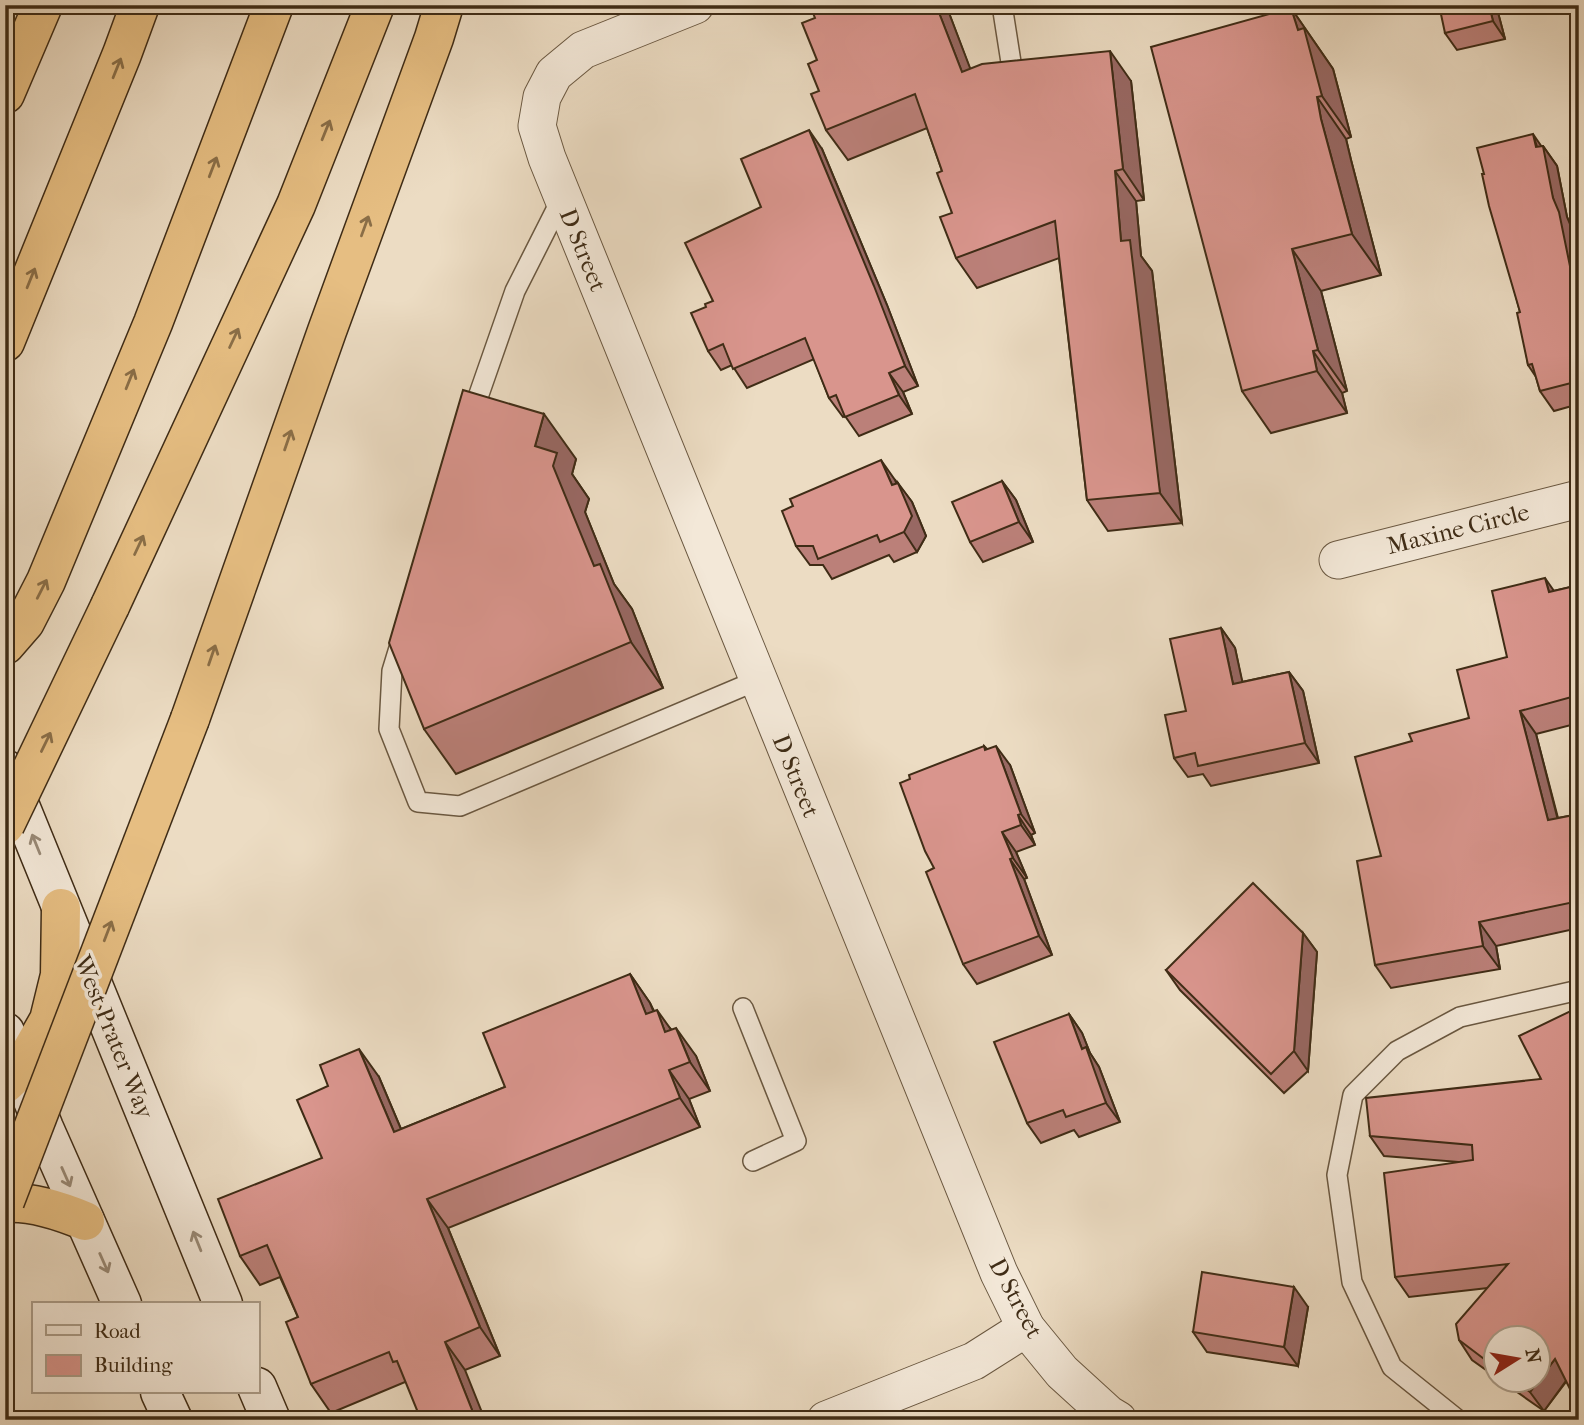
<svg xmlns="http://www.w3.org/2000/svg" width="1584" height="1425" viewBox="0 0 1584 1425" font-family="'IM FELL French Canon',serif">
<rect width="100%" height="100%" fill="#ecdcc3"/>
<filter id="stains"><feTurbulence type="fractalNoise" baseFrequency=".00286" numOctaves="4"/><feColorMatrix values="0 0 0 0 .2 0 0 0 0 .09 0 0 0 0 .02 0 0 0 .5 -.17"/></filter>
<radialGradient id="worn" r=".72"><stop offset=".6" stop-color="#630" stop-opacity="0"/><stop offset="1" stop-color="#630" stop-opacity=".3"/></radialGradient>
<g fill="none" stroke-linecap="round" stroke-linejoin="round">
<defs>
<g id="lane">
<path d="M1002 5 1013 75"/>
<path d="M470 420 515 291 562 198"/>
<path d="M403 635 392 671 389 729 418 802 460 806 758 680"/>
<path d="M743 1008 796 1141 753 1161"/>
<path d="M1458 1420 1392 1367 1352 1282 1337 1175 1353 1095 1397 1051 1460 1017 1579 990"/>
</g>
<g id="street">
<path d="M695 5 583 50 554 74 542 97 537 126 547 158 999 1273 1026 1328 1062 1372 1108 1414 1118 1420"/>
<path d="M1338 560 1579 499"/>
<path d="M826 1420 974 1361 1026 1328"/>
</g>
<g id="secondary">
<path d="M5 769 223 1304"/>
<path d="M5 1032 44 1128 122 1304"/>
<path d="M257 1387 271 1420"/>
<path d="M160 1392 173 1420"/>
</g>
<g id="highway">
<path d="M5 94 43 5"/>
<path d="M5 342 122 54 140 5"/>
<path d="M110 606 296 205 375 5"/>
<path d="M5 645 25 622 46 581 153 323 274 5"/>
<path d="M190 719 327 331 434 38 444 5"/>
<path d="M5 1084 21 1069 49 1020 60 975 61 908"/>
<path d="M5 1203C32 1201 61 1211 85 1221"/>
</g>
</defs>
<use href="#lane" stroke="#6a5841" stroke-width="22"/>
<use href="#street" stroke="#6a5841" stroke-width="39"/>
<use href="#secondary" stroke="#3f2c16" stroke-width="41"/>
<use href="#highway" stroke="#3f2c16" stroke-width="41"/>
<use href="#lane" stroke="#f3e8d8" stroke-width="19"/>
<use href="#street" stroke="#f3e8d8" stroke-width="37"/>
<use href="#secondary" stroke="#f3e8d8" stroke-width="38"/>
<use href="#highway" stroke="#e6be82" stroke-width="38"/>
<defs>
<g id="highway-bridge">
<path d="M5 825 110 606"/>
<path d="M5 1201 190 719"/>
</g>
</defs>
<use href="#highway-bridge" stroke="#3f2c16" stroke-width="41" stroke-linecap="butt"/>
<use href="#highway-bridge" stroke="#e6be82" stroke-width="38"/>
</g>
<g fill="#bb8079" stroke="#3f2c16" stroke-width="2">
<path d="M1496 5 1505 39 1457 50 1445 33Z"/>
<path d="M1291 8 1333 69 1351 137 1346 139 1351 160 1381 275 1321 291 1347 391 1342 393 1347 413 1271 433 1242 391Z"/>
<path d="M949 13 970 69 1131 81 1144 200 1136 201 1141 256 1152 271 1182 523 1108 531 1087 500 1059 258 977 288 956 258 952 213 942 171 927 128 848 160 826 130 819 91Z"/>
<path d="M1541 146H1543L1557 166 1567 217 1573 231 1579 260V404L1554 411 1540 391 1536 377 1528 365 1520 312 1484 174Z"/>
<path d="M822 149 887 305 918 386 903 392 912 414 859 436 845 416 843 417 829 398 814 359 747 388 732 365 721 370 708 351 706 307 713 301 761 207Z"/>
<path d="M576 459 572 474 589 499 585 512 614 584 632 609 663 688 456 774 424 729Z"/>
<path d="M895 480 912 502 926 536 917 552 894 562 889 555 832 579 823 565H810L796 546Z"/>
<path d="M1002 481 1016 500 1033 542 983 562 970 542Z"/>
<path d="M1579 585V723L1536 734 1558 818 1579 814V928L1496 946 1500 969 1391 988 1375 965 1381 856 1412 741 1469 718 1507 657 1554 591Z"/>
<path d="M1221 628 1235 648 1242 682 1289 672 1303 691 1319 763 1211 786 1203 774 1188 777 1174 758 1186 711Z"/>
<path d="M984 746 987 749 1010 765 1035 833 1031 835 1035 845 1016 852 1027 878 1024 879 1052 955 977 984 963 964Z"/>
<path d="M1303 933 1317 952 1308 1071 1284 1093 1180 990 1166 970Z"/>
<path d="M630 974 650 1003 654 1011 696 1056 710 1091 689 1099 700 1127 448 1228 500 1356 465 1370 405 1382 331 1413 311 1384 298 1317 280 1277 260 1285 240 1256 322 1158 379 1077 401 1129 505 1087Z"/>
<path d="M1579 1007 1566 1382 1544 1411 1500 1380H1538L1496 1338V1377L1472 1360 1459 1340 1488 1288 1409 1297 1395 1277 1460 1162 1384 1156 1370 1136 1541 1079Z"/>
<path d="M1069 1014 1082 1033 1090 1053 1099 1067 1120 1122 1079 1137 1074 1130 1041 1143 1027 1123Z"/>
<path d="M1308 1307 1298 1366 1207 1352 1193 1332Z"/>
</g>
<g fill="#986863" stroke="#3f2c16" stroke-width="2">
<path d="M936 5H944L949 13 983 102 962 72Z"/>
<path d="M1489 5H1496L1505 39 1493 21Z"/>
<path d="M1291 8 1333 69 1351 137 1322 96 1298 30Z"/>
<path d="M1110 51 1131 81 1144 200 1123 169Z"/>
<path d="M1317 97 1346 139 1351 160 1381 275 1352 234 1321 119Z"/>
<path d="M809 130 822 149 887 305 918 386 905 366Z"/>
<path d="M1533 134 1544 150 1543 146 1557 166 1567 217 1573 231 1579 260V300L1573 281 1553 198Z"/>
<path d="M1115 171 1136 201 1141 256 1152 271 1182 523 1160 493 1121 241Z"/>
<path d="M1292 249 1321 291 1347 391 1318 350Z"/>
<path d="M1313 351 1342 393 1347 413 1317 371Z"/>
<path d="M889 373 903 392 912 414 899 395Z"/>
<path d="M544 414 576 459 572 474 589 499 585 512 614 584 632 609 663 688 631 642 535 446Z"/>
<path d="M881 460 895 480 906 505 892 485Z"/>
<path d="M1002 481 1016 500 1033 542 1019 522Z"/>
<path d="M898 483 912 502 926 536 917 552 904 532Z"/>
<path d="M1545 578 1561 601 1549 592Z"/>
<path d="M1221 628 1235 648 1247 703 1233 684Z"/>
<path d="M1289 672 1303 691 1319 763 1305 743Z"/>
<path d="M1520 711 1536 734 1564 844 1548 820Z"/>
<path d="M996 746 1010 765 1035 833 1021 814Z"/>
<path d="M1018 815 1031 835 1035 845 1021 825Z"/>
<path d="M1002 832 1016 852 1027 878 1013 858Z"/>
<path d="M1010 859 1024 879 1052 955 1039 936Z"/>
<path d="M1479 922 1496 946 1500 969 1483 946Z"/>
<path d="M1303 933 1317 952 1308 1071 1294 1051Z"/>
<path d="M630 974 650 1003 666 1042 646 1014Z"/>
<path d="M657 1010 677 1038 665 1032Z"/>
<path d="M1069 1014 1082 1033 1090 1053 1099 1067 1120 1122 1106 1103 1082 1049Z"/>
<path d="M676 1028 696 1056 710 1091 690 1062Z"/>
<path d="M359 1049 379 1077 414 1160 394 1132Z"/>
<path d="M669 1070 689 1099 700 1127 680 1098Z"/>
<path d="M427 1199 448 1228 500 1356 480 1327Z"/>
<path d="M1294 1287 1308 1307 1298 1366 1284 1347Z"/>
<path d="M445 1342 465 1370 485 1420H476Z"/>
<path d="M1555 1359 1568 1378 1544 1411 1530 1392Z"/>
</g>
<g fill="#d9958d" stroke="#3f2c16" stroke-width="2">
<path d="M834 5H936L962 72 982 64 1110 51 1123 169 1115 171 1121 241 1130 240 1160 493 1087 500 1055 221 956 258 940 217 952 213 937 173 942 171 915 94 826 130 811 94 819 91 808 64 817 60 802 23 815 18 813 13Z"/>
<path d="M1439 5H1489L1493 21 1445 33Z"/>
<path d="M1291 8 1298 30 1304 28 1322 96 1317 97 1321 119 1352 234 1292 249 1318 350 1313 351 1317 371 1242 391 1151 47Z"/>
<path d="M809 130 874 286 905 366 889 373 899 395 845 417 836 395 829 398 805 338 733 369 723 344 708 351 691 313 706 307 705 304 713 301 685 243 761 207 741 159Z"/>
<path d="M1533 134 1536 147 1543 146 1553 198 1559 212 1573 281 1579 300V381L1540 391 1532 364 1528 365 1517 313 1520 312 1489 206 1482 174H1484L1477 148Z"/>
<path d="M463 390 544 414 535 446 557 453 553 466 594 566 600 564 631 642 424 729 389 643Z"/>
<path d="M881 460 892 485 898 483 912 516 904 532 880 542 877 535 818 559 813 546H796L782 511 793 506 790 499Z"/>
<path d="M1002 481 1019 522 970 542 952 502Z"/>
<path d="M1545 578 1549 592 1579 585V695L1520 711 1548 820 1579 814V901L1479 922 1483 946 1375 965 1357 861 1381 856 1355 757 1412 741 1409 734 1469 718 1457 670 1507 657 1492 591Z"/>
<path d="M1221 628 1233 684 1289 672 1305 743 1198 766 1195 753 1174 758 1165 715 1186 711 1170 639Z"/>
<path d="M984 746 985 750 996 746 1021 814 1018 815 1021 825 1002 832 1013 858 1010 859 1039 936 963 964 926 872 934 868 925 851 900 783 910 779 909 775Z"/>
<path d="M1253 883 1303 933 1294 1051 1271 1074 1166 970Z"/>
<path d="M630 974 646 1014 657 1010 665 1032 676 1028 690 1062 669 1070 680 1098 427 1199 480 1327 445 1342 476 1420H421L397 1361 393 1362 389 1352 311 1384 286 1322 298 1317 267 1245 240 1256 218 1199 322 1158 297 1100 328 1086 320 1065 359 1049 394 1132 505 1087 483 1033Z"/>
<path d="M1579 1007V1407L1555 1359 1530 1392 1513 1380H1538V1338H1496V1368L1459 1340 1456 1324 1508 1264 1395 1277 1384 1173 1473 1160 1472 1145 1370 1136 1366 1098 1541 1079 1519 1036Z"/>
<path d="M1069 1014 1082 1049 1086 1047 1106 1103 1066 1117 1063 1110 1027 1123 994 1042Z"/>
<path d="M1202 1272 1294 1287 1284 1347 1193 1332Z"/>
</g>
<defs><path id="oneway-shaft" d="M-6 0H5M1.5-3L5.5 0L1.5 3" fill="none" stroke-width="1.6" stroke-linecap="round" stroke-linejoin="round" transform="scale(1.75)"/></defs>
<g stroke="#8a6e47">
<use href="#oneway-shaft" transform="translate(117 68) rotate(-68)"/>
<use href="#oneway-shaft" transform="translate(326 130) rotate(-68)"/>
<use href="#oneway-shaft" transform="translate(213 167) rotate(-69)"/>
<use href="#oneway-shaft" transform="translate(365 226) rotate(-70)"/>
<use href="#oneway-shaft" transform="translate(31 278) rotate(-68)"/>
<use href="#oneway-shaft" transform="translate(234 338) rotate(-65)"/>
<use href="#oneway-shaft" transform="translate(130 379) rotate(-68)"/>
<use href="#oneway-shaft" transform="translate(288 440) rotate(-71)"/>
<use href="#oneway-shaft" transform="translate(139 545) rotate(-65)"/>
<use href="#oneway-shaft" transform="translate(42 589) rotate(-63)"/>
<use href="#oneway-shaft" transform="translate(212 655) rotate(-71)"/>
<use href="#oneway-shaft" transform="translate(46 742) rotate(-64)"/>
<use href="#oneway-shaft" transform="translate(108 931) rotate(-69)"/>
</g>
<g stroke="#998a77">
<use href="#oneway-shaft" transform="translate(36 844) rotate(-112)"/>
<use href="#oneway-shaft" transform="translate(66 1177) rotate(66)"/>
<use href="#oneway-shaft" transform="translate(197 1241) rotate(-112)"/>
<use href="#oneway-shaft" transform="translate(104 1263) rotate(66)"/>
</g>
<g text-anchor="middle" stroke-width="7" stroke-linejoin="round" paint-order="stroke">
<g font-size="24" fill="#3f2c16" stroke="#f3e8d8">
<text transform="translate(583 250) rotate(68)" y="8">D Street</text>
<text transform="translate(1458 529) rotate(-14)" y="8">Maxine Circle</text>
<text transform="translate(796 776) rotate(68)" y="8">D Street</text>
<text transform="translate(114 1037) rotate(68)" y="8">West Prater Way</text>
<text transform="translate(1016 1298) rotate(62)" y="8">D Street</text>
</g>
</g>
<rect width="1584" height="1425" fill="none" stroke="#ecdcc3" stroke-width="28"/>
<rect x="7" y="7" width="1570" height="1411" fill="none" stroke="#3f2c16" stroke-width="3.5"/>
<rect x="14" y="14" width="1556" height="1397" fill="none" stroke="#3f2c16" stroke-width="2"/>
<rect x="32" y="1302" width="228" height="91" fill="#f3e8d8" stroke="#ab9d8a" stroke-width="2"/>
<rect x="46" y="1325" width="35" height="10" fill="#f3e8d8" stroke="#ab9d8a" stroke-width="2"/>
<text x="94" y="1338" font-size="21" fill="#3f2c16">Road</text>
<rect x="46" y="1355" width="35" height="21" fill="#d9958d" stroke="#ab9d8a" stroke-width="2"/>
<text x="94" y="1372" font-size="21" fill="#3f2c16">Building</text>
<g transform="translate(1517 1359) rotate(79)"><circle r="33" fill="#f3e8d8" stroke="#ab9d8a" stroke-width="2"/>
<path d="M0-5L12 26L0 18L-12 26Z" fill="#8f2418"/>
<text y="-10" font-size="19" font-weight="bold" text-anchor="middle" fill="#3f2c16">N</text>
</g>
<rect width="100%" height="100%" filter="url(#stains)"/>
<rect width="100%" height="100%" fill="url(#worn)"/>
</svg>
